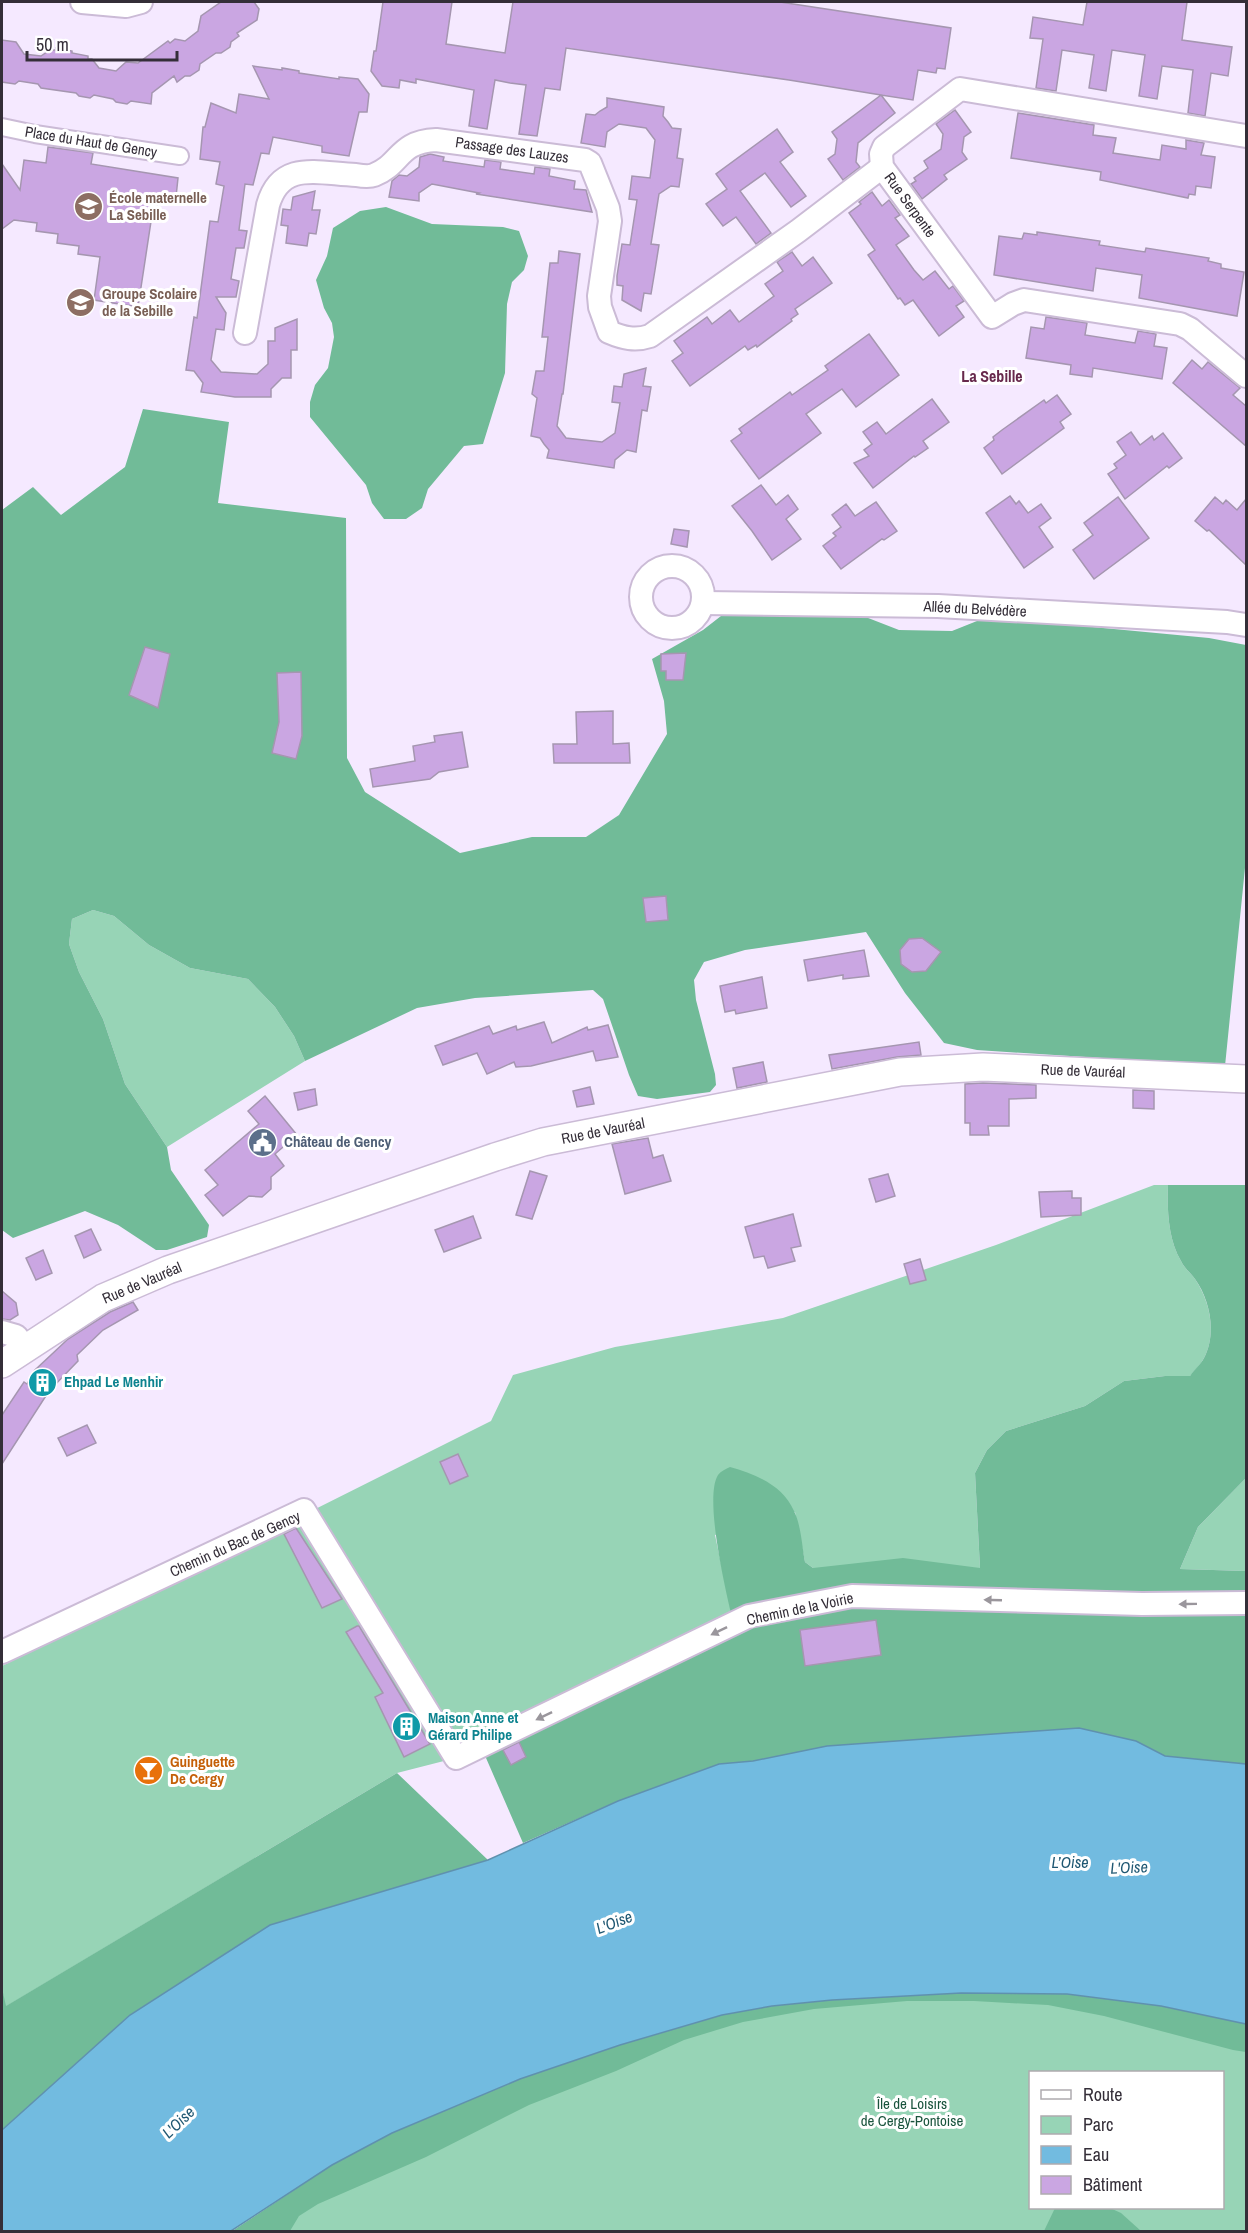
<svg xmlns="http://www.w3.org/2000/svg" width="1248" height="2233" viewBox="0 0 1248 2233" font-family="'Archivo Narrow',sans-serif">
<rect width="100%" height="100%" fill="#f5e9ff"/>
<g fill="#97d4b6" fill-rule="evenodd">
<path d="M93 910 114 916 149 945 190 968 248 979 275 1007 294 1036 305 1061 167 1147 125 1084 103 1019 79 972 69 944 72 919Z"/>
<path d="M1154 1185H1168C1167 1209 1168 1239 1181 1261 1184 1268 1191 1273 1195 1279 1210 1301 1217 1333 1204 1358 1201 1364 1195 1370 1190 1376H1165L1124 1381 1085 1406 1006 1431 987 1450 975 1473 980 1568H813L805 1562 795 1512 715 1535 735 1630 483 1751 397 1773 5 2007 2 1988V1666L491 1421 513 1375 615 1347 783 1318 996 1245Z"/>
<path d="M1246 1478V1571L1180 1569 1198 1527Z"/>
<path d="M961 1993 1246 2024V2231L231 2232 332 2165 392 2133 620 2045 832 2000ZM1030 2072H1222V2208H1030Z"/>
</g>
<g fill="#71bb98">
<path d="M386 207 432 224 503 227 519 231 528 256 524 270 512 282 507 304 505 373 483 444 464 446 428 489 422 508 406 519H384L372 503 366 485 310 417V402L315 385 328 368 334 337 332 323 324 308 316 280 327 256 333 228 360 211Z"/>
<path d="M143 409 229 422 218 503 346 518 347 758 365 792 460 853 532 837H586L619 815 667 734 664 701 652 659 703 630 721 616H863L899 630 952 631 987 617 1209 638 1246 645V858L1225 1066 977 1050 944 1043 905 993 866 932 745 950 704 962 694 980 696 1000 715 1074 716 1085 710 1092 657 1099 638 1096 629 1075 603 999 593 990 475 998 417 1008 305 1061 294 1036 275 1007 248 979 190 968 149 945 114 916 93 910 72 919 69 944 79 972 103 1019 125 1084 167 1147 171 1170 209 1225 207 1237 167 1250H156L118 1225 85 1211 13 1238 2 1230V510L33 487 61 515 125 467Z"/>
<path d="M1168 1185H1246V1478L1198 1527 1180 1569 1246 1571V1764L1165 1756 1136 1741 719 1764 618 1801 523 1843 483 1751 735 1630C728 1601 703 1499 718 1475 721 1471 726 1469 730 1467 755 1474 783 1485 794 1511 801 1525 802 1546 805 1562L813 1568 903 1558 980 1568 975 1473 987 1450 1006 1431 1085 1406 1124 1381 1165 1376H1190C1194 1370 1201 1364 1204 1358 1217 1333 1210 1300 1195 1279 1191 1273 1184 1268 1181 1261 1168 1239 1167 1209 1168 1185Z"/>
<path d="M397 1773 488 1860 270 1925 130 2015 2 2130V1988L6 2006Z"/>
<path d="M961 1993 1067 1994 1161 2006 1246 2024V2052L1233 2050 1104 2016 1048 2005 974 2001H907L814 2009 743 2022 684 2040 616 2071 529 2105 426 2157 318 2204 299 2216 290 2231 231 2232 332 2165 392 2133 520 2079 620 2045 722 2015 772 2006 832 2000Z"/>
<path d="M1055 2208H1110L1121 2213 1141 2231H1044Z"/>
</g>
<path fill="#72bbe0" stroke="#5f91ae" stroke-width="1.5" d="M1079 1728 1136 1741 1165 1756 1246 1764V2024L1161 2006 1067 1994 961 1993 832 2000 772 2006 722 2015 620 2045 520 2079 392 2133 332 2165 231 2231H2V2130L130 2015 270 1925 488 1860 618 1801 719 1764 753 1761 827 1746Z"/>
<g fill="#caa6e2" stroke="#a596b0" stroke-width="1.5">
<path d="M221 2H254L259 9 257 20 237 33 239 36 231 42 230 47 221 53H216L200 64 199 70 190 76H185L177 82 174 76 152 93 151 104 131 101 127 104 116 102 113 99 94 95 90 98 79 96 76 93 41 88 38 84 19 81 15 84 2 82V40L16 42 24 54 41 56 50 50H56V48L72 51V53L88 56V59H92L99 68 116 71 126 62 138 63 168 41 170 43 175 39 185 41 198 31 201 16Z"/>
<path d="M383 2H452L446 44 505 53 513 2H780L951 28 945 69 937 68 936 73 918 70 913 100 881 95 895 113 858 143 856 162 860 167 843 180 828 159 835 154 837 139 832 132 881 95 789 80 566 48 560 90 545 88 537 136 519 134 526 85 510 83 495 80 487 129 469 126 474 90 416 79V83L400 80 399 88 382 86 371 71 374 51H376Z"/>
<path d="M1087 2H1187L1182 40 1232 47 1228 76 1211 73 1205 116 1188 113 1193 70 1162 66 1157 99 1139 96 1145 55 1112 50 1106 91 1089 88 1094 55 1062 50 1056 91 1036 88 1043 39 1030 38 1033 17 1083 25Z"/>
<path d="M253 66 282 70V68L299 71V73L339 79V77L358 79 369 94 367 112H359L349 156 322 152V146L273 137 269 154 261 153 253 185 245 184 239 230 247 231 244 248H236L231 279 239 281 236 297H216L226 313 224 330 216 329 211 360 221 372 257 374 268 364V341H275V328L297 319V350H291V378H282L271 389V397H235L201 392 203 383 194 371 186 370 194 317 197 318 210 221 218 222 224 186 216 184 220 162 200 159 203 127H205L211 103 236 113 239 94 269 99Z"/>
<path d="M607 98 664 107 663 116 668 122 672 128 681 129 677 158 683 159 679 187 671 186 659 194 651 244 659 245 655 270 651 294 644 293 641 311 622 300 623 286 617 285V276L622 244 630 245 637 200 629 199 632 176 650 178 655 140 646 128 619 124 607 132 605 147 581 143 586 114 595 115 600 111 607 107Z"/>
<path d="M955 110 971 132 964 137 962 152 967 159 944 175 947 179 922 199 911 184 916 181 914 178 928 168 924 161 941 149 943 134 936 124Z"/>
<path d="M1018 113 1094 125 1093 135 1116 138 1113 153 1160 160 1162 145 1186 149V140L1204 143 1201 155 1215 157 1211 188 1196 186 1195 195 1189 194 1188 198 1100 180 1101 172 1011 158Z"/>
<path d="M777 129 793 152 780 162 806 196 791 207 765 173 740 191 771 233 756 244 736 217 723 226 706 204 727 189 716 174Z"/>
<path d="M48 147 93 153 91 164 178 178 176 197 159 195 156 216 152 215 138 307 94 300 100 257 78 254 79 246 57 243 58 234 36 231 37 223 14 220 2 229V164L20 190 24 160 46 163Z"/>
<path d="M430 154 444 157 443 161 484 167 485 160 501 162 500 169 534 174 535 167 550 169 549 176 575 181 574 189 586 190 592 212 476 194 479 193 432 184 419 193V201L389 197 392 181 399 175 407 176 419 167 420 157Z"/>
<path d="M315 191 312 210H320L316 234 309 233 307 246 286 243 288 226 281 225 283 209 291 210 293 197Z"/>
<path d="M872 192 882 206 889 200 900 215 895 218 909 236 896 245 914 270 923 280 935 271 949 289 953 286 964 301 956 306 964 317 939 336 913 300 905 305 900 298 898 299 868 255 875 250 849 213 861 204 859 202Z"/>
<path d="M1037 232 1100 241 1099 245 1145 252 1146 248 1209 258 1208 261 1221 264V268L1244 272 1237 316 1139 298 1142 275 1109 270 1096 268 1093 291 994 275 999 236 1022 239 1024 233 1037 235Z"/>
<path d="M559 251 580 254 563 394H562L557 426 566 438 602 442 615 433 620 403 612 402 614 386 622 387 624 374 646 368 643 386 651 387 647 411 642 410 636 452 627 450 615 460 614 468 547 458 549 450 544 444 540 438 531 436 537 398 532 394 536 371H544L548 337H542L550 263H558Z"/>
<path d="M792 252 802 266 813 257 832 283 795 309 798 314 791 319 792 321 757 347 756 345 748 350 745 346 690 386 672 361 683 353 674 341 707 317 712 324 730 310 739 322 774 296 765 284 783 271 777 262Z"/>
<path d="M1046 317 1087 323 1085 335 1135 343 1138 331 1156 334 1154 346 1167 348 1162 379 1093 368 1092 377 1070 374 1071 365 1026 358 1031 327 1044 329Z"/>
<path d="M869 334 899 375 856 407 842 389 806 414 821 433 759 479 731 441 742 433 739 429 790 392 792 395 828 370 825 366Z"/>
<path d="M1192 360 1202 369 1208 362 1240 388 1233 395 1246 406V446L1173 383Z"/>
<path d="M1057 395 1071 414 1060 422 1064 428 1002 474 984 448 994 440 993 437 1002 430 1044 400 1046 403Z"/>
<path d="M932 399 949 422 923 441 928 448 915 457 914 456 873 488 854 463 869 456 864 450 872 444 863 432 877 422 886 434Z"/>
<path d="M1131 432 1140 445 1152 436 1154 440 1163 433 1182 458 1169 468 1167 466 1125 499 1108 474 1117 468 1114 464 1126 455 1117 442Z"/>
<path d="M761 485 776 505 788 495 798 509 786 519 801 539 772 560 752 531 732 506Z"/>
<path d="M1010 496 1016 504 1019 501 1028 513 1041 504 1051 518 1039 527 1053 547 1024 568 986 513Z"/>
<path d="M1118 497 1149 538 1094 579 1073 550 1093 535 1084 523Z"/>
<path d="M1215 497 1223 504 1226 500 1237 510 1246 499V565L1209 530 1207 531 1195 521Z"/>
<path d="M876 502 897 531 884 540 882 539 841 569 823 546 836 536 833 533 841 527 832 515 846 504 855 516Z"/>
<path d="M674 529 689 531 687 547 671 544Z"/>
<path d="M145 647 170 654 158 708 129 695Z"/>
<path d="M686 653 683 680H666V671H661V654Z"/>
<path d="M301 672 302 736 296 759 272 753 279 722 277 673Z"/>
<path d="M613 711V744L629 743 630 763H554L553 744H577L576 712Z"/>
<path d="M462 732 468 767 439 772 430 779 373 787 370 769 415 761 413 746 435 742 434 736Z"/>
<path d="M666 896 668 920 646 922 643 898Z"/>
<path d="M922 938 941 952 926 971 912 972 901 964 900 950 909 939Z"/>
<path d="M864 950 869 976 843 979V975L808 981 804 960Z"/>
<path d="M762 977 767 1008 736 1014 735 1010 725 1012 720 986Z"/>
<path d="M544 1022 552 1043 587 1027 588 1030 608 1025 618 1057 596 1061 593 1051 531 1066 516 1067 514 1062 487 1074 477 1053 443 1065 435 1046 489 1026 493 1034 516 1026 517 1030Z"/>
<path d="M919 1042 921 1055 897 1057 832 1069 829 1055Z"/>
<path d="M763 1062 767 1082 737 1088 733 1068Z"/>
<path d="M983 1083 1036 1085V1098L1009 1099V1126H988L989 1135H970V1123H965V1084Z"/>
<path d="M590 1087 594 1104 577 1107 573 1091Z"/>
<path d="M315 1089 317 1105 298 1110 294 1093Z"/>
<path d="M1133 1090 1154 1091V1109L1133 1108Z"/>
<path d="M265 1096 297 1135 275 1154 284 1166 271 1177V1189L262 1197 249 1196 223 1216 205 1195 218 1185 205 1170 259 1124 248 1111Z"/>
<path d="M648 1138 653 1158 663 1155 671 1181 625 1194 612 1144Z"/>
<path d="M530 1171 547 1176 532 1219 516 1215Z"/>
<path d="M888 1174 895 1196 876 1202 869 1179Z"/>
<path d="M1072 1191V1198H1081V1215L1041 1217 1039 1192Z"/>
<path d="M793 1214 801 1246 791 1248 795 1261 768 1268 764 1256 754 1258 745 1227Z"/>
<path d="M473 1216 481 1238 444 1252 435 1230Z"/>
<path d="M91 1229 101 1250 84 1258 75 1236Z"/>
<path d="M43 1250 52 1273 36 1280 26 1258Z"/>
<path d="M920 1259 926 1280 910 1284 904 1264Z"/>
<path d="M2 1291 16 1303 18 1315 10 1320 2 1319Z"/>
<path d="M133 1302 138 1310 103 1330 77 1355 78 1361 49 1391 2 1464V1415L24 1382 27 1384 35 1370 68 1339 110 1312Z"/>
<path d="M87 1425 96 1443 67 1456 58 1438Z"/>
<path d="M458 1454 468 1476 450 1484 440 1462Z"/>
<path d="M296 1528 309 1548 342 1599 322 1608 284 1534Z"/>
<path d="M876 1620 881 1655 805 1666 800 1630Z"/>
<path d="M357 1626H359L430 1744 404 1757 375 1697 383 1693 346 1632Z"/>
<path d="M519 1742 526 1757 511 1765 503 1750Z"/>
</g>
<g fill="none" stroke-linecap="round" stroke-linejoin="round">
<defs>
<path id="pedestrian" d="M2 127 35 134 180 156"/>
<g id="minor">
<path d="M82 2 126 6 141 2"/>
<path d="M1246 136 960 89 884 147 881 154 882 167 992 317 1013 304 1024 300 1180 324 1190 329 1246 376"/>
<path d="M245 333 268 205C281 159 320 174 356 175 362 176 369 177 374 175 402 164 397 142 436 140L585 160 590 163 608 208 610 221 599 296 600 307 609 332C623 338 635 341 650 336L798 231 882 167"/>
<circle cx="672" cy="597" r="31"/>
<path d="M703 603 938 606 1227 622 1246 625"/>
<path d="M2 1332 16 1336 25 1347"/>
<path d="M2 1652 304 1510 456 1758 749 1616 852 1596 1142 1604 1246 1603"/>
</g>
<path id="tertiary" d="M2 1364 103 1298 168 1270 495 1157 543 1142 900 1072 983 1067 1246 1079"/>
</defs>
<use href="#pedestrian" stroke="#cbbbd6" stroke-width="20"/>
<use href="#minor" stroke="#cbbbd6" stroke-width="26"/>
<use href="#tertiary" stroke="#cbbbd6" stroke-width="30"/>
<use href="#pedestrian" stroke="#fff" stroke-width="16"/>
<use href="#minor" stroke="#fff" stroke-width="22"/>
<use href="#tertiary" stroke="#fff" stroke-width="27"/>
</g>
<defs><path id="oneway-solid" d="M-6-.8H1V-3.2L6.5 0L1 3.2V.8H-6Z" transform="scale(1.5)"/></defs>
<g fill="#9a969c">
<use href="#oneway-solid" transform="translate(993 1600) rotate(-178)"/>
<use href="#oneway-solid" transform="translate(1188 1604) rotate(179)"/>
<use href="#oneway-solid" transform="translate(719 1631) rotate(154)"/>
<use href="#oneway-solid" transform="translate(544 1716) rotate(154)"/>
</g>
<defs>
<symbol id="school-disc" viewBox="-11 -11 22 22"><circle r="9.5" fill="#8d6e63" stroke="#fff"/><path d="M0-5L7-2L0 1L-7-2ZM-4 1L0 2.5L4 1V4Q0 6-4 4Z" fill="#fff"/></symbol>
<symbol id="civic-disc" viewBox="-11 -11 22 22"><circle r="9.5" fill="#5c6f8a" stroke="#fff"/><path d="M-.6-6.5H3V-4.5H.6V-3L4-1V1h2V6H-6V1h2V-1L-.6-3ZM-1.2 2.5V6h2.4V2.5Z" fill="#fff"/></symbol>
<symbol id="building-disc" viewBox="-11 -11 22 22"><circle r="9.5" fill="#0f9aa8" stroke="#fff"/><path d="M-4-6H4V6H1V3H-1V6H-4ZM-2.5-4.3h1.7v1.8h-1.7ZM.8-4.3h1.7v1.8H.8ZM-2.5-1h1.7V.8h-1.7ZM.8-1h1.7V.8H.8Z" fill="#fff"/></symbol>
<symbol id="bar-disc" viewBox="-11 -11 22 22"><circle r="9.5" fill="#e8710a" stroke="#fff"/><path d="M-6-5H6L.8 .8V4.5H3.5V6h-7V4.5H-.8V.8Z" fill="#fff"/></symbol>
</defs>
<g fill-rule="evenodd">
<use href="#school-disc" x="72" y="190" width="33" height="33"/>
<use href="#school-disc" x="64" y="286" width="33" height="33"/>
<use href="#civic-disc" x="246" y="1126" width="33" height="33"/>
<use href="#building-disc" x="26" y="1366" width="33" height="33"/>
<use href="#building-disc" x="390" y="1710" width="33" height="33"/>
<use href="#bar-disc" x="132" y="1754" width="33" height="33"/>
</g>
<g text-anchor="middle" stroke-width="6" stroke-linejoin="round" paint-order="stroke">
<g font-size="15" fill="#342e38" stroke="#fff">
<text transform="translate(91 142) rotate(9)" y="5">Place du Haut de Gency</text>
<text transform="translate(512 150) rotate(8)" y="5">Passage des Lauzes</text>
<text transform="translate(910 205) rotate(54)" y="5">Rue Serpente</text>
<text transform="translate(975 609) rotate(3)" y="5">Allée du Belvédère</text>
<text transform="translate(1083 1071) rotate(2)" y="5">Rue de Vauréal</text>
<text transform="translate(603 1131) rotate(-11)" y="5">Rue de Vauréal</text>
<text transform="translate(142 1283) rotate(-23)" y="5">Rue de Vauréal</text>
<text transform="translate(235 1544) rotate(-24)" y="5">Chemin du Bac de Gency</text>
<text transform="translate(800 1609) rotate(-12)" y="5">Chemin de la Voirie</text>
</g>
<g font-size="15" font-weight="bold" fill="#785e54" stroke="#fff" text-anchor="start">
<text x="109" y="203">École maternelle<tspan x="109" dy="17">La Sebille</tspan></text>
<text x="102" y="299">Groupe Scolaire<tspan x="102" dy="17">de la Sebille</tspan></text>
</g>
<g font-size="15" font-weight="bold" fill="#4e5e75" stroke="#fff" text-anchor="start">
<text x="284" y="1147">Château de Gency</text>
</g>
<g font-size="15" font-weight="bold" fill="#0d838f" stroke="#fff" text-anchor="start">
<text x="64" y="1387">Ehpad Le Menhir</text>
<text x="428" y="1723">Maison Anne et<tspan x="428" dy="17">Gérard Philipe</tspan></text>
</g>
<g font-size="15" font-weight="bold" fill="#c56008" stroke="#fff" text-anchor="start">
<text x="170" y="1767">Guinguette<tspan x="170" dy="17">De Cergy</tspan></text>
</g>
<g font-size="15" fill="#1a543d" stroke="#fff">
<text x="912" y="2109">Île de Loisirs<tspan x="912" dy="17">de Cergy-Pontoise</tspan></text>
</g>
<g font-size="16" font-weight="bold" fill="#67294c" stroke="#fff">
<text x="992" y="382">La Sebille</text>
</g>
<g font-size="16" font-style="italic" fill="#1e5772" stroke="#fff">
<text x="1070" y="1868">L’Oise</text>
<text transform="translate(1129 1867) rotate(-2)" y="6">L'Oise</text>
<text transform="translate(614 1922) rotate(-21)" y="6">L'Oise</text>
<text transform="translate(178 2122) rotate(-44)" y="6">L'Oise</text>
</g>
</g>
<rect width="1248" height="2233" fill="none" stroke="#342e38" stroke-width="6"/>
<rect x="1029" y="2071" width="195" height="138" fill="#ffffff" stroke="#aeabaf" stroke-width="1.5"/>
<rect x="1041" y="2090" width="30" height="9" fill="#ffffff" stroke="#aeabaf" stroke-width="1.5"/>
<text x="1083" y="2101" font-size="18" fill="#342e38">Route</text>
<rect x="1041" y="2116" width="30" height="18" fill="#97d4b6" stroke="#aeabaf" stroke-width="1.5"/>
<text x="1083" y="2131" font-size="18" fill="#342e38">Parc</text>
<rect x="1041" y="2146" width="30" height="18" fill="#72bbe0" stroke="#aeabaf" stroke-width="1.5"/>
<text x="1083" y="2161" font-size="18" fill="#342e38">Eau</text>
<rect x="1041" y="2176" width="30" height="18" fill="#caa6e2" stroke="#aeabaf" stroke-width="1.5"/>
<text x="1083" y="2191" font-size="18" fill="#342e38">Bâtiment</text>
<path d="M27 51v9h150v-9" fill="none" stroke="#342e38" stroke-width="3"/>
<text x="36" y="51" font-size="18" fill="#342e38" stroke="#ffffff" stroke-width="4.5" paint-order="stroke">50 m</text>
</svg>
